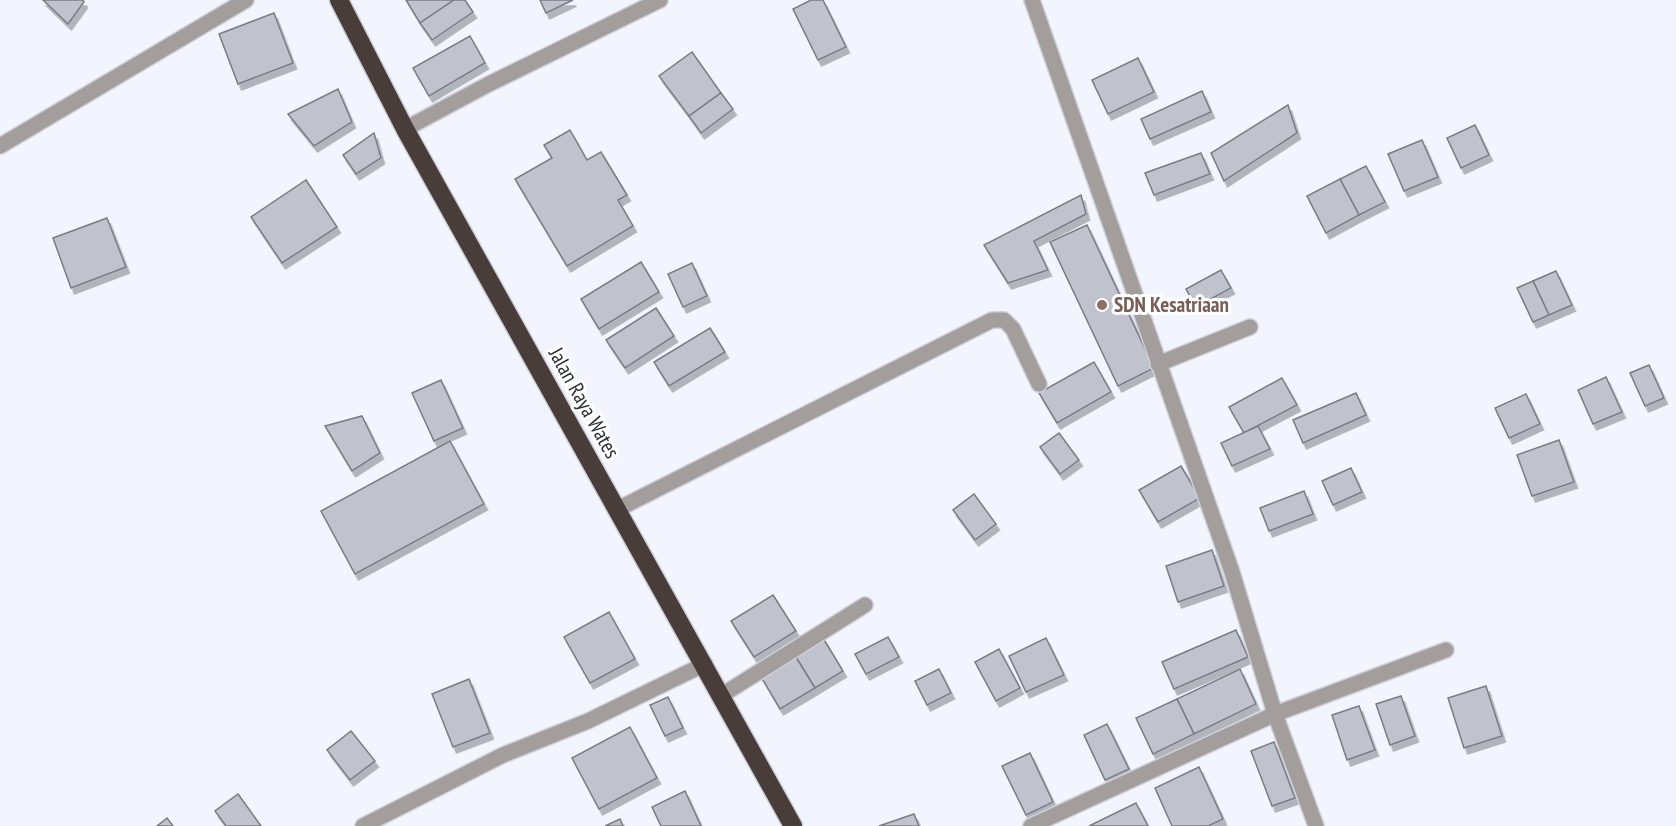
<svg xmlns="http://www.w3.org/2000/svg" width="1676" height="826" viewBox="0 0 1676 826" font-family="'PT Sans Narrow',sans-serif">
<defs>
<filter id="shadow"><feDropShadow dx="3.5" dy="6" stdDeviation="0" flood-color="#0004"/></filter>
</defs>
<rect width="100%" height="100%" fill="#f2f5fe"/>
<g fill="#c0c3ce" stroke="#797c87" stroke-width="1.5" filter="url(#shadow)">
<path d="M43 0H83L84 2 68 24Z"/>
<path d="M406 0H454L420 23Z"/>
<path d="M454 0H465L473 12 432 40 420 23Z"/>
<path d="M540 0H573L546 13Z"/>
<path d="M811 0H823L846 47 818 60 793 9Z"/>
<path d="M274 13 293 63 238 84 219 34Z"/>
<path d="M470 36 485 63 429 96 413 68Z"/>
<path d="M692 52 721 93 689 116 659 76Z"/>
<path d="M1138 58 1154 92 1108 114 1092 80Z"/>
<path d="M338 89 352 122 314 146 288 114Z"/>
<path d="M1202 91 1211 112 1150 139 1141 119Z"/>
<path d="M721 93 733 109 701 133 689 116Z"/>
<path d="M1288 105 1297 133 1224 181 1211 153Z"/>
<path d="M1475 125 1489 155 1461 168 1447 138Z"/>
<path d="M570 130 587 160 601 152 627 195 618 200 633 226 567 266 515 179 552 158 544 145Z"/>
<path d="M374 133 381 158 356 174 343 155Z"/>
<path d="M1422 140 1438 177 1404 191 1388 154Z"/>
<path d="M1201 153 1210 174 1154 195 1145 173Z"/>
<path d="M1366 166 1385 202 1359 215 1340 179Z"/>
<path d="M1340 179 1359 215 1326 233 1307 196Z"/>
<path d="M306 180 337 227 282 263 251 217Z"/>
<path d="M1081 195 1086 214 1034 241 1048 270 1008 283 984 245Z"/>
<path d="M107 218 126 267 71 288 53 238Z"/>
<path d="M1087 225 1154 368 1118 386 1050 242Z"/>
<path d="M641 262 659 292 599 329 581 299Z"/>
<path d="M692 263 707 296 683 307 668 274Z"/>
<path d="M1221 270 1231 288 1196 307 1186 289Z"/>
<path d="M1556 271 1572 305 1549 315 1533 281Z"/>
<path d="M1533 281 1549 315 1533 322 1517 288Z"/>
<path d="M656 308 674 336 625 368 606 340Z"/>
<path d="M710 328 725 352 669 386 654 362Z"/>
<path d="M1094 362 1111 392 1057 423 1039 393Z"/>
<path d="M1649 365 1664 398 1645 406 1630 373Z"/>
<path d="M1606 377 1622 412 1593 424 1578 390Z"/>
<path d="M1282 378 1297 405 1244 433 1229 407Z"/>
<path d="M441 380 463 428 434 441 412 393Z"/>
<path d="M1356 393 1366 415 1303 443 1293 420Z"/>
<path d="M1526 394 1540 424 1509 438 1495 408Z"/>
<path d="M362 416 380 453 352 471 325 426Z"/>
<path d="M1258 426 1270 449 1232 466 1221 443Z"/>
<path d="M1059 433 1079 460 1060 474 1040 447Z"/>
<path d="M1559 440 1574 482 1532 496 1517 455Z"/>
<path d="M450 441 484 504 355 574 321 511Z"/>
<path d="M1181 466 1200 498 1158 522 1139 490Z"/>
<path d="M1351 468 1362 492 1333 505 1322 481Z"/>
<path d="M1304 491 1313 514 1269 531 1260 508Z"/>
<path d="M974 494 996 524 975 540 953 510Z"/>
<path d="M1212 550 1224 586 1178 602 1166 566Z"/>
<path d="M773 595 796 631 754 657 731 621Z"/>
<path d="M609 612 635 659 590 683 564 637Z"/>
<path d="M1236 630 1248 657 1174 689 1162 662Z"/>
<path d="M888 637 899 657 866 674 855 654Z"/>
<path d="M823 638 843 671 815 688 794 654Z"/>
<path d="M1046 638 1064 675 1026 692 1009 656Z"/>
<path d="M999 649 1020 688 996 701 975 662Z"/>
<path d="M794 654 815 688 780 709 760 675Z"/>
<path d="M939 669 951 693 927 705 915 681Z"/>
<path d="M1240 669 1256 704 1194 734 1177 699Z"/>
<path d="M469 679 490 733 453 747 432 694Z"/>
<path d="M1486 686 1502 736 1464 748 1448 698Z"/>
<path d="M1401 696 1415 736 1390 745 1376 704Z"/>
<path d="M668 697 683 728 665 736 650 705Z"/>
<path d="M1177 699 1194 734 1153 754 1136 718Z"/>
<path d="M1359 706 1375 750 1347 760 1332 715Z"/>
<path d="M1107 724 1129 769 1105 780 1084 735Z"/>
<path d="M630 727 657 778 599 809 572 758Z"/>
<path d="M351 731 375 761 350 780 327 750Z"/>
<path d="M1274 742 1295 798 1272 806 1251 751Z"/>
<path d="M1030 753 1053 802 1026 815 1002 766Z"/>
<path d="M1199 767 1223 819 1208 826H1172L1155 788Z"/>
<path d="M685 791 701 826H661L652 807Z"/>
<path d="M238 794 261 826H226L215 811Z"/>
<path d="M1136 803 1148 826H1089Z"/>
<path d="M914 814 919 826H879Z"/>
<path d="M167 818 173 826H157Z"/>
<path d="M620 819 623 826H605Z"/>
</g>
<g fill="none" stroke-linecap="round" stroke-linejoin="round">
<defs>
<g id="minor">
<path d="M1032 0 1232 572 1275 714 1316 826"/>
<path d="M405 129 487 85 660 0"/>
<path d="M0 146 246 0"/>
<path d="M1158 364 1250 327"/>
<path d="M618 509 992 320H1004L1013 329 1039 384"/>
<path d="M722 695 865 605"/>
<path d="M363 826 503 755 588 721 705 664"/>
<path d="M1031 826 1275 714 1446 650"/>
</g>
<path id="highway" d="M339 0 405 129 793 826"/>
</defs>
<use href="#minor" stroke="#ced1d9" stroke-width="18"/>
<use href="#highway" stroke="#ced1d9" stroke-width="21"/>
<use href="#minor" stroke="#a39d9b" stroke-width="15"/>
<use href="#highway" stroke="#483d39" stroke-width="18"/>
</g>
<circle fill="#8d6e63" stroke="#fff" stroke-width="2" cx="1102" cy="305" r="6"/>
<g text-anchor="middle" stroke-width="6" stroke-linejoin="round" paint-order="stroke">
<g font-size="21" font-weight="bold" fill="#785e54" stroke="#fff" text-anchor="start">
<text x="1114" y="312">SDN Kesatriaan</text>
</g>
<g font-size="21" fill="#2c2d31" stroke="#fff">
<text transform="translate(584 403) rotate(61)" y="7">Jalan Raya Wates</text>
</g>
</g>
</svg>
